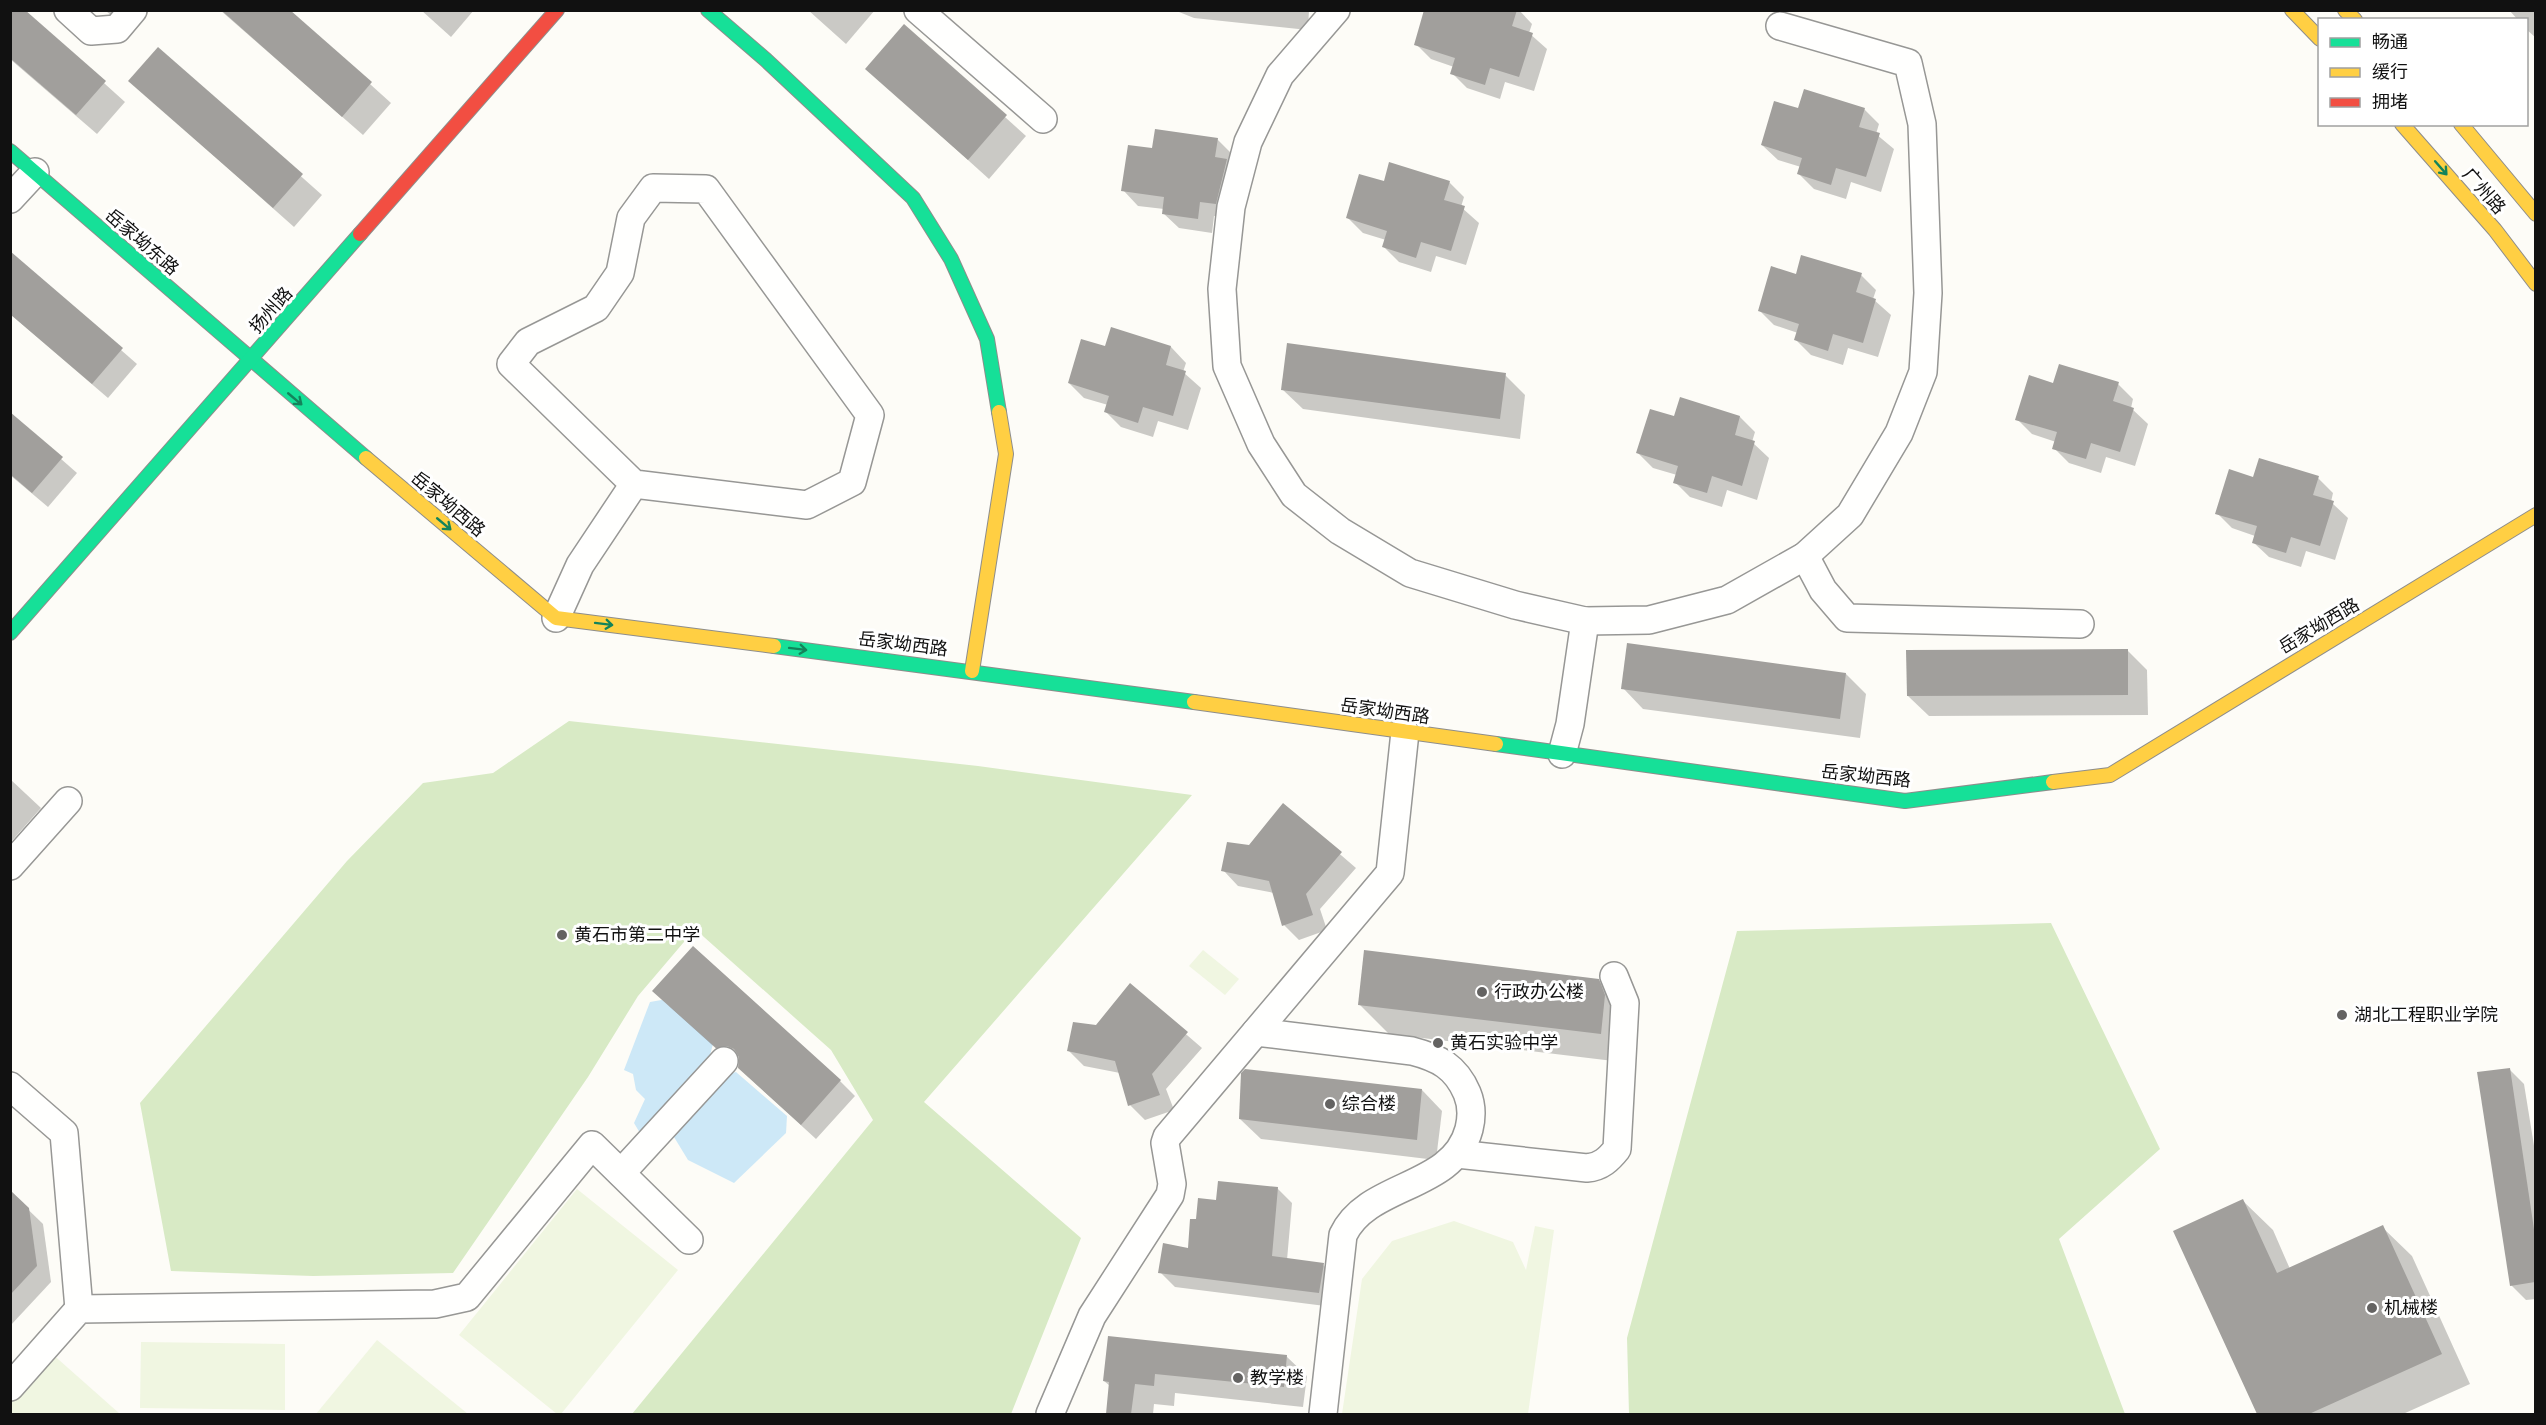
<svg xmlns="http://www.w3.org/2000/svg" width="2546" height="1425" viewBox="0 0 2546 1425" font-family="Lora,'Noto Sans SC',serif">
<rect width="100%" height="100%" fill="#fdfcf7"/>
<g fill="#d8eac5">
<path d="M569 721 978 766 1192 795 924 1102 1081 1238 1011 1414H632L873 1120 831 1050 695 929 638 996 588 1077 453 1273 313 1276 171 1271 140 1103 347 861 423 783 493 773Z"/>
<path d="M2051 923 2160 1149 2059 1239 2125 1414H1629L1627 1338 1737 931Z"/>
</g>
<g fill="#f0f6e1">
<path d="M1203 950 1239 979 1225 995 1189 966Z"/>
<path d="M577 1189 678 1270 561 1414H557L459 1335Z"/>
<path d="M1454 1221 1513 1242 1526 1270 1535 1226 1554 1230 1528 1414H1342L1362 1279 1392 1241Z"/>
<path d="M377 1340 468 1414H316Z"/>
<path d="M141 1342 285 1344V1410L140 1408Z"/>
<path d="M50 1352 120 1414H11V1396Z"/>
</g>
<g fill="#cde8f7">
<path d="M667 999 714 1040 709 1059 640 1133 634 1123 645 1099 636 1090 633 1074 624 1070 650 1002Z"/>
<path d="M736 1072 787 1116 786 1133 734 1183 688 1160 674 1137 726 1075Z"/>
</g>
<g fill="#0003">
<path d="M10 10H23L125 102 97 134 10 59Z"/>
<path d="M105 10H143L126 29Z"/>
<path d="M220 10H288L391 103 363 135Z"/>
<path d="M421 10H474L451 37Z"/>
<path d="M808 10H875L846 44Z"/>
<path d="M1174 10H1309L1308 30 1194 18Z"/>
<path d="M1426 10H1519L1532 24 1529 33 1547 49 1534 91 1505 82 1500 99 1467 88 1452 73 1454 67 1431 59 1416 44Z"/>
<path d="M2509 10H2536V38L2526 29V20H2518Z"/>
<path d="M904 26 1026 136 989 179 867 69Z"/>
<path d="M158 49 322 195 294 227 130 81Z"/>
<path d="M1864 109 1879 124 1876 134 1894 149 1881 192 1851 182 1846 199 1814 189 1799 174 1801 167 1778 160 1762 145 1799 110Z"/>
<path d="M1217 139 1232 154 1230 218 1214 216 1212 233 1179 228 1163 213 1164 209 1138 206 1123 190 1154 150Z"/>
<path d="M1449 182 1464 197 1461 207 1479 223 1466 265 1436 256 1431 272 1399 262 1384 247 1386 240 1363 233 1348 218Z"/>
<path d="M10 253 137 364 108 398 10 314Z"/>
<path d="M1861 275 1876 290 1873 299 1891 315 1878 357 1848 348 1843 365 1811 355 1796 340 1798 333 1774 325 1759 310Z"/>
<path d="M1171 347 1186 363 1183 372 1201 388 1188 430 1158 421 1153 437 1121 427 1106 412 1108 405 1084 398 1069 383 1106 348Z"/>
<path d="M1505 375 1525 395 1520 439 1303 409 1282 389Z"/>
<path d="M2118 384 2133 399 2131 408 2148 424 2135 466 2106 457 2101 473 2069 463 2054 448 2056 442 2032 434 2017 419Z"/>
<path d="M10 414 77 473 48 507 10 475Z"/>
<path d="M1740 417 1755 432 1752 442 1769 458 1757 500 1727 490 1722 507 1690 497 1675 482 1677 475 1653 468 1638 453 1675 418Z"/>
<path d="M2318 478 2333 493 2331 502 2348 518 2335 560 2306 551 2301 567 2269 557 2253 542 2255 536 2232 528 2217 513Z"/>
<path d="M2127 650 2147 670 2148 715 1929 716 1908 696Z"/>
<path d="M1846 674 1866 694 1860 738 1643 709 1623 688Z"/>
<path d="M10 779 41 808 10 843Z"/>
<path d="M1284 806 1356 868 1320 909 1327 930 1299 940 1284 925 1274 893 1238 886 1223 870 1250 847Z"/>
<path d="M1598 980 1628 1010 1630 1063 1389 1034 1359 1004Z"/>
<path d="M1130 986 1202 1048 1166 1089 1174 1110 1145 1120 1130 1105 1120 1073 1084 1066 1069 1051 1096 1027Z"/>
<path d="M669 1006 840 1081 855 1096 816 1139 755 1083 740 1061 732 1063Z"/>
<path d="M2509 1069 2524 1084 2536 1158V1299L2526 1300 2511 1285Z"/>
<path d="M1422 1090 1442 1111 1436 1160 1261 1139 1240 1119Z"/>
<path d="M1277 1188 1292 1203 1287 1260 1323 1265 1338 1279 1333 1307 1175 1287 1160 1272 1189 1249 1217 1201Z"/>
<path d="M10 1192 43 1224 51 1282 10 1326Z"/>
<path d="M2243 1201 2273 1230 2290 1269 2382 1227 2412 1256 2470 1384 2403 1414H2259L2175 1231Z"/>
<path d="M1286 1356 1307 1376 1303 1407 1175 1393 1174 1406 1154 1404 1153 1414H1107L1110 1386 1104 1381Z"/>
</g>
<g fill="#a19f9c">
<path d="M10 10H25L106 81 76 115 10 58Z"/>
<path d="M221 10H290L372 82 342 117Z"/>
<path d="M1424 10H1517L1512 26 1533 33 1519 77 1490 68 1485 85 1450 74 1455 58 1414 45Z"/>
<path d="M904 24 1007 115 968 160 865 69Z"/>
<path d="M158 47 303 174 273 208 128 81Z"/>
<path d="M1804 89 1865 108 1859 127 1880 133 1866 177 1836 168 1831 185 1797 174 1802 158 1761 145 1774 101 1798 108Z"/>
<path d="M1155 129 1218 138 1215 157 1227 159 1216 204 1200 202 1198 219 1162 214 1164 197 1121 191 1128 145 1152 148Z"/>
<path d="M1389 162 1450 181 1444 200 1465 206 1451 251 1421 242 1416 258 1382 247 1387 231 1346 218 1359 174 1384 181Z"/>
<path d="M10 251 123 348 92 384 10 314Z"/>
<path d="M1801 255 1862 273 1856 292 1876 299 1863 343 1833 334 1828 351 1794 340 1799 324 1758 311 1771 266 1796 274Z"/>
<path d="M1111 327 1171 346 1166 365 1186 371 1173 416 1143 407 1138 423 1104 412 1109 396 1068 383 1081 339 1105 346Z"/>
<path d="M1287 343 1506 373 1500 419 1281 390Z"/>
<path d="M2059 364 2119 382 2113 401 2134 408 2120 452 2091 443 2086 459 2052 449 2057 432 2015 420 2029 375 2053 383Z"/>
<path d="M1680 397 1740 416 1735 435 1755 441 1742 486 1712 476 1707 493 1673 483 1678 466 1636 453 1650 409 1674 416Z"/>
<path d="M10 412 63 457 32 493 10 474Z"/>
<path d="M2259 458 2319 476 2313 495 2334 501 2320 546 2291 537 2286 553 2252 543 2257 526 2215 514 2229 469 2253 477Z"/>
<path d="M1627 643 1846 673 1840 719 1621 689Z"/>
<path d="M2128 649V695L1907 696 1906 650Z"/>
<path d="M1283 803 1342 852 1306 894 1313 915 1282 926 1269 881 1221 871 1227 842 1249 845Z"/>
<path d="M693 946 841 1080 801 1125 738 1068 739 1057 734 1049 727 1046 716 1048 652 991Z"/>
<path d="M1364 950 1599 979 1605 995 1601 1034 1358 1005Z"/>
<path d="M1130 983 1188 1032 1152 1074 1160 1095 1128 1106 1115 1061 1067 1051 1073 1022 1096 1025Z"/>
<path d="M2510 1068 2535 1236V1282L2510 1286 2477 1072Z"/>
<path d="M1245 1069 1422 1089 1417 1140 1239 1119 1241 1073Z"/>
<path d="M1218 1181 1278 1187 1272 1256 1324 1263 1319 1293 1158 1273 1163 1243 1188 1248 1190 1219H1196L1198 1198 1216 1200Z"/>
<path d="M10 1190 29 1208 37 1266 10 1295Z"/>
<path d="M2243 1199 2277 1273 2383 1225 2442 1354 2309 1414H2257L2173 1231Z"/>
<path d="M1108 1336 1287 1355 1284 1387 1155 1374 1154 1386 1135 1384 1131 1414H1106L1109 1382 1103 1381Z"/>
</g>
<g fill="none" stroke-linecap="round" stroke-linejoin="round">
<defs>
<g id="street">
<path d="M68 10 91 31 117 29 133 10"/>
<path d="M918 10 1043 119"/>
<path d="M1336 10 1280 75 1248 142 1231 207 1222 289 1227 366 1261 444 1294 495 1340 531 1410 573 1515 605 1585 621 1570 724 1562 754"/>
<path d="M10 199 35 172"/>
<path d="M1805 556 1823 590 1847 618 2080 624"/>
<path d="M556 618 580 565 634 484 807 505 852 482 870 415 706 189 653 188 631 218 620 273 596 308 528 342 511 364 634 484"/>
<path d="M1585 621 1649 620 1727 600 1805 556 1850 515 1899 433 1923 372 1928 293 1922 124 1908 63 1780 26"/>
<path d="M10 866 68 801"/>
<path d="M1256 1032 1412 1051C1439 1058 1456 1067 1467 1093 1472 1105 1472 1117 1469 1129 1453 1190 1368 1182 1343 1235L1323 1414"/>
<path d="M10 1086 64 1133 79 1309"/>
<path d="M1457 1154 1587 1168C1601 1167 1609 1159 1617 1149L1625 1003 1614 976"/>
<path d="M621 1173 724 1061"/>
<path d="M10 1387 79 1309 435 1304 467 1297 592 1145 689 1240"/>
<path d="M1050 1414 1092 1316 1170 1195 1172 1184 1165 1143 1167 1137 1390 873 1405 732"/>
</g>
<g id="fast">
<path d="M708 10 766 60 913 198 951 259 987 339 999 412"/>
<path d="M10 151 366 458"/>
<path d="M10 633 360 234"/>
<path d="M774 646 1194 702"/>
<path d="M1496 744 1905 801 2053 782"/>
</g>
<g id="slow">
<path d="M2292 10 2320 39"/>
<path d="M2345 10 2355 20"/>
<path d="M2402 124 2495 230 2536 284"/>
<path d="M2461 124 2536 214"/>
<path d="M366 458 556 618 774 646"/>
<path d="M972 671 1006 454 999 412"/>
<path d="M1194 702 1496 744"/>
<path d="M2053 782 2110 775 2536 515"/>
</g>
<path id="jam" d="M360 234 557 10"/>
</defs>
<use href="#street" stroke="#979795" stroke-width="30"/>
<use href="#fast" stroke="#8e8d8b" stroke-width="16"/>
<use href="#slow" stroke="#8e8d8b" stroke-width="16"/>
<use href="#jam" stroke="#8e8d8b" stroke-width="16"/>
<use href="#street" stroke="#fffffe" stroke-width="27"/>
<use href="#fast" stroke="#16e098" stroke-width="14"/>
<use href="#slow" stroke="#ffcf43" stroke-width="14"/>
<use href="#jam" stroke="#f24e42" stroke-width="14"/>
</g>
<defs><path id="oneway-shaft" d="M-6 0H5M1.5-3L5.5 0L1.5 3" fill="none" stroke-width="1.6" stroke-linecap="round" stroke-linejoin="round" transform="scale(1.5)"/></defs>
<g stroke="#14835b">
<use href="#oneway-shaft" transform="translate(2441 168) rotate(49)"/>
<use href="#oneway-shaft" transform="translate(295 399) rotate(40)"/>
<use href="#oneway-shaft" transform="translate(444 524) rotate(40)"/>
<use href="#oneway-shaft" transform="translate(604 624) rotate(7)"/>
<use href="#oneway-shaft" transform="translate(798 649) rotate(7)"/>
</g>
<g fill="#646362" stroke="#fff" stroke-width="2">
<circle cx="562" cy="935" r="6"/>
<circle cx="1482" cy="992" r="6"/>
<circle cx="2342" cy="1015" r="6"/>
<circle cx="1438" cy="1043" r="6"/>
<circle cx="1330" cy="1104" r="6"/>
<circle cx="2372" cy="1308" r="6"/>
<circle cx="1238" cy="1378" r="6"/>
</g>
<g text-anchor="middle" stroke-width="6" stroke-linejoin="round" paint-order="stroke">
<g font-size="18" fill="#111" stroke="#fff">
<text transform="translate(2484 191) rotate(49)" y="6">广州路</text>
<text transform="translate(142 242) rotate(41)" y="6">岳家坳东路</text>
<text transform="translate(271 310) rotate(-49)" y="6">扬州路</text>
<text transform="translate(448 504) rotate(40)" y="6">岳家坳西路</text>
<text transform="translate(2319 626) rotate(-31)" y="6">岳家坳西路</text>
<text transform="translate(903 644) rotate(7)" y="6">岳家坳西路</text>
<text transform="translate(1385 711) rotate(8)" y="6">岳家坳西路</text>
<text transform="translate(1866 776) rotate(6)" y="6">岳家坳西路</text>
</g>
<g font-size="18" fill="#111" stroke="#fff" text-anchor="start">
<text x="574" y="941">黄石市第二中学</text>
<text x="1494" y="998">行政办公楼</text>
<text x="2354" y="1021">湖北工程职业学院</text>
<text x="1450" y="1049">黄石实验中学</text>
<text x="1342" y="1110">综合楼</text>
<text x="2384" y="1314">机械楼</text>
<text x="1250" y="1384">教学楼</text>
</g>
</g>
<rect width="2546" height="1425" fill="none" stroke="#111111" stroke-width="24"/>
<rect x="2318" y="18" width="210" height="108" fill="#ffffff" stroke="#a0a0a0" stroke-width="1.5"/>
<rect x="2330" y="38" width="30" height="9" fill="#16e098" stroke="#a0a0a0" stroke-width="1.5"/>
<text x="2372" y="48" font-size="18" fill="#111111">畅通</text>
<rect x="2330" y="68" width="30" height="9" fill="#ffcf43" stroke="#a0a0a0" stroke-width="1.5"/>
<text x="2372" y="78" font-size="18" fill="#111111">缓行</text>
<rect x="2330" y="98" width="30" height="9" fill="#f24e42" stroke="#a0a0a0" stroke-width="1.5"/>
<text x="2372" y="108" font-size="18" fill="#111111">拥堵</text>
</svg>
